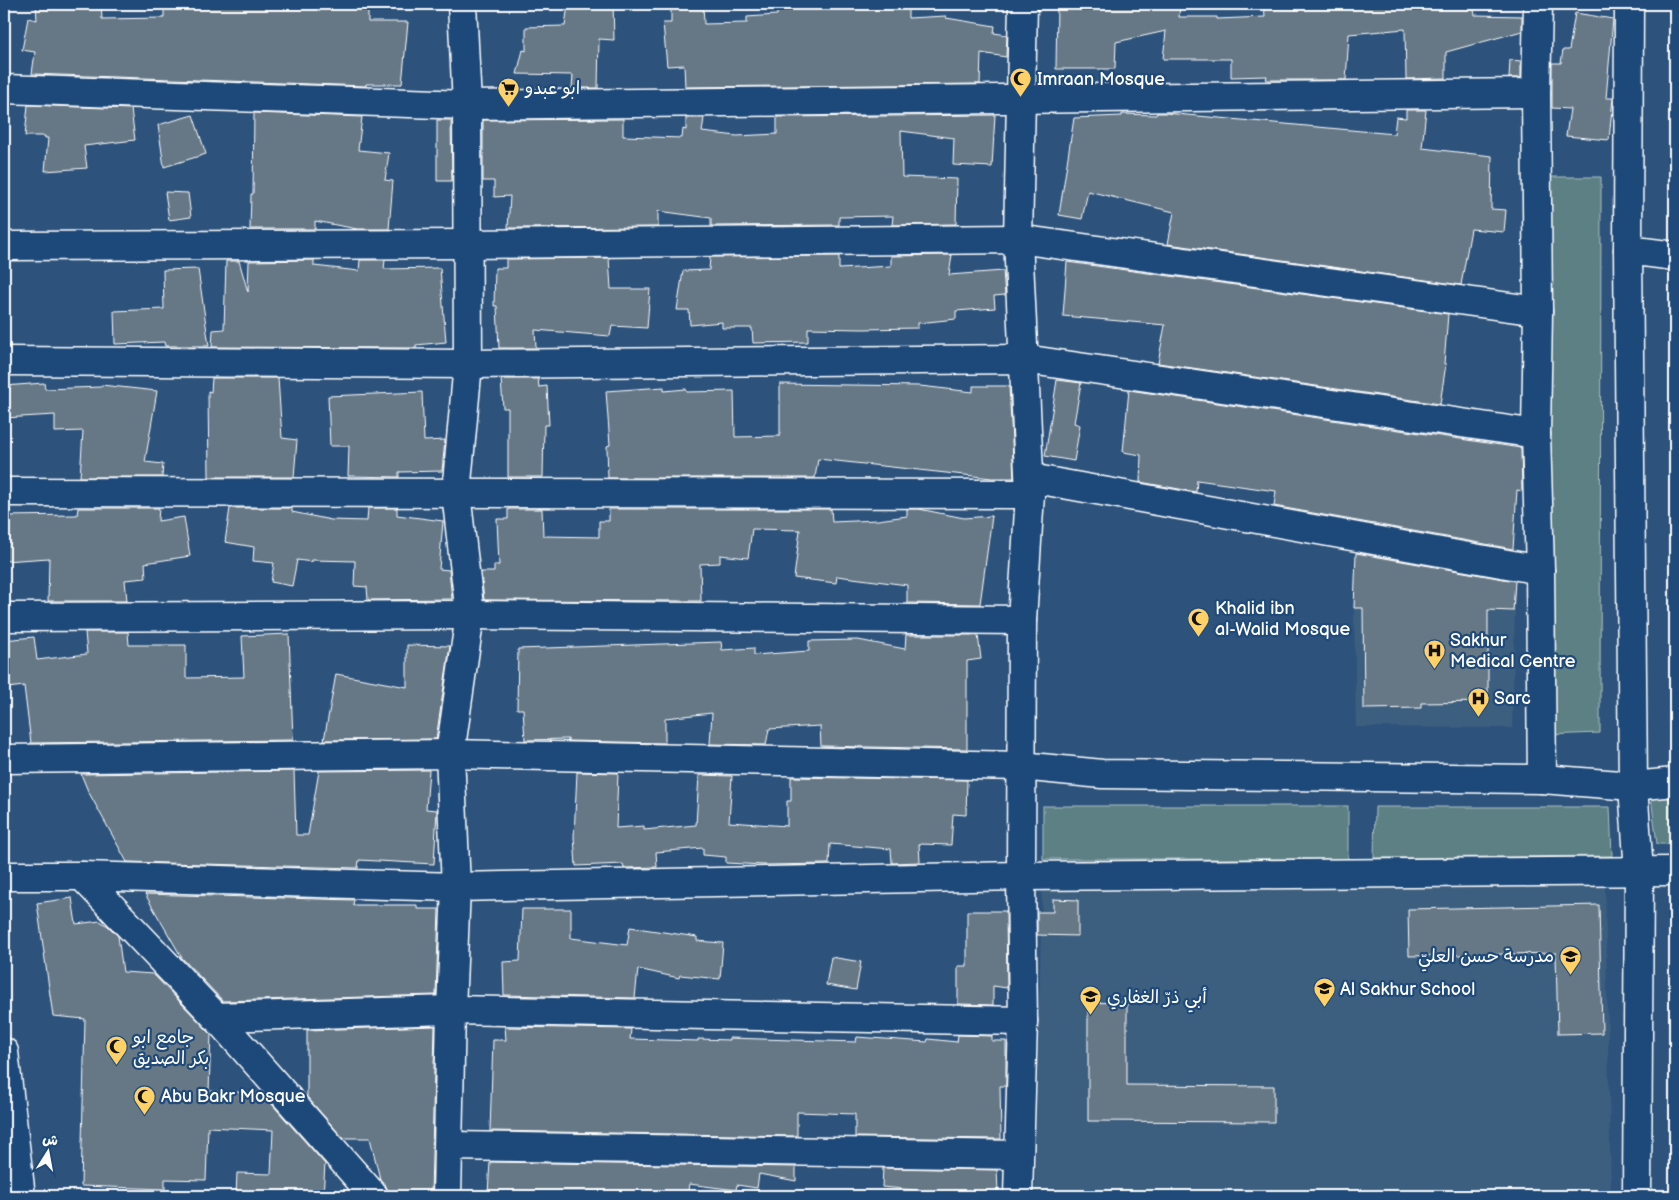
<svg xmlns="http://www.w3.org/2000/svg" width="1679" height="1200" viewBox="0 0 1679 1200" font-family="'Balsamiq Sans','Playpen Sans Arabic',sans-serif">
<rect width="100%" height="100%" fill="#2d537c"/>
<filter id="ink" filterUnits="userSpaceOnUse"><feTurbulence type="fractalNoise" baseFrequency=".02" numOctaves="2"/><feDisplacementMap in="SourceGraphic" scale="10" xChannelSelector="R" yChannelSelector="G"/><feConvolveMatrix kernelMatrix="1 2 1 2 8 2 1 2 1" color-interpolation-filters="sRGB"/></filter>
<g filter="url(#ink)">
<g fill="#3e5e7f">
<path d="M1356 549 1516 566 1512 728 1356 727 1354 608Z"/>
<path d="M1605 886 1611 1196H1035L1042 889Z"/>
</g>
<g fill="#5d8084" stroke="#aec0c2">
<path d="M1549 177H1601L1600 733 1547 735Z"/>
<path d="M1651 797 1675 798V844H1657Z"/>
<rect x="1043" y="806" width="305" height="53"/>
<path d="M1375 807H1610L1612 856 1374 858Z"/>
</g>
<g fill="#667886" stroke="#fff">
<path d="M36 4H101L102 19 164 18V4H368V22H408L402 84H366V86L32 74 35 52 22 50 28 18 37 20Z"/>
<path d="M568 4H613L614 40 599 39 598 88H572L573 75 517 74 523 50 526 51V27L565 26Z"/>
<path d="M671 4H703L704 24 747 23V17L777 15V4H908V18L946 16V18L995 26 994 33 1007 35 1006 57 981 53 980 84 685 87 684 65 667 66 663 23H671Z"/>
<path d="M1057 4H1180L1179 17H1217V19L1265 17 1264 4H1473L1475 15 1522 16V31L1446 52V78L1406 79 1405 29 1349 34 1346 80H1266L1267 76 1231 77V59H1163L1166 31 1116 42 1115 69H1056Z"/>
<path d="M1575 13 1613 19 1606 98H1613L1609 140 1566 136 1570 109 1552 108V63H1561L1563 50H1569Z"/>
<path d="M1510 60 1521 61V78H1509Z"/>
<path d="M28 105 131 109 135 140 84 146 87 168 45 171 48 138H45V136H25Z"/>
<path d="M1406 110H1426L1422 148 1492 156 1491 209 1506 210 1504 232 1471 229 1461 285 1168 244 1174 212 1088 191 1082 219 1059 215 1074 118 1122 116V114L1156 115 1157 113H1165L1394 134 1396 117 1406 118Z"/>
<path d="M254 113 362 117 358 150 389 153 385 180 393 181 389 229H357L315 221V229H250L251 194H253Z"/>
<path d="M193 115 206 154 164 167 158 125Z"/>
<path d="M995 115 992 167 953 165 954 138 901 131 902 177 957 179 956 224 892 225 893 216 839 217V225L711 226V218L658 211V227L508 228 510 196 494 197V181H483V120L623 119V136L682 138 683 129 686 130V118H704L702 132 737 136 777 134V117Z"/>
<path d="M437 120H451L452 181H437Z"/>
<path d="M165 192 188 193 191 217 169 220Z"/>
<path d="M952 255 949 275 1003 271 1005 295 994 296 995 308 956 311V319L918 323V328L862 329 808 328V342L753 343 752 328H722V322L690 325 689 310H677L683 271 709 270 710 257 839 256V269L891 266V256Z"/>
<path d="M609 258 611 289H650L647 328 612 326 610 336 535 330 536 348H499L497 306H494L495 268H506V259Z"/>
<path d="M314 260V266L359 271 360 260H385L384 269 440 268 446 342 416 345V348L212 347 213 330 224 329 226 261H239L248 292 249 261Z"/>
<path d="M1067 262 1448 314 1444 364H1446L1440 404 1158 363 1165 325 1063 316Z"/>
<path d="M198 269 209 346H165L164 342 115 344 114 311 164 309 163 270Z"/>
<path d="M212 378H278L282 438 297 440 294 477H209L208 391 211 392Z"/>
<path d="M501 379H538L539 387 547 386 549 425H544L543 477H508V408H503Z"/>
<path d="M1057 380 1081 383 1074 423 1080 425 1074 461 1045 456Z"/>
<path d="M44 383 45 389 101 387V385L157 391 145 462 163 464 162 477H80L83 431 55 432V415L4 418V386Z"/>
<path d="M780 384 920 386 973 392V386H1009L1014 478H992L818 459 815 478H608L607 446 610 445 606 391 664 387V391L686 389 687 392 734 391 735 437 780 436Z"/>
<path d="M1129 390 1521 448 1522 491 1517 490 1513 549 1274 506 1276 491 1197 480 1196 492 1140 482 1141 455 1123 452Z"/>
<path d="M422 392 424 441 445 440 442 471 399 472V477L348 476 349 446H330L328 396Z"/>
<path d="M78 508H159L158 521 184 517 190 556 145 563 146 578 125 580 127 601H48L49 558 4 561V516L77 515Z"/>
<path d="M230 508H292V512L331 520 367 521 368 508H397V515L443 521 439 569 449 570 452 599 368 600 367 587 354 586 355 561 312 560V562L297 560 292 586 271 582 274 563 253 561 254 547 225 542Z"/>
<path d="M508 509H542L543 536 599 537V521H609V509H831L832 522 878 520 907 516V509H919L964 518 992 516 980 604 907 603V585L837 576 836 583 794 578 800 530 752 529 748 558 720 555V563L700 564 701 601 484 600 481 572H494V565H499L497 519H508Z"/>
<path d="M1356 553 1515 581 1513 611 1488 610V702L1421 703V708L1364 709 1363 608H1354Z"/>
<path d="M85 632H128L129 645H186V678L244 677 242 636 289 634 293 740 31 743 24 686 7 688 4 663V640L34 637 37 660 87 654Z"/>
<path d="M906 635H978L981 659 967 661V749L821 746 820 726 769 729 766 745 710 744 712 713 665 718V743L568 741V739L525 740 523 709H517L518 649 721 642 722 650 754 648V655L809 651V641L858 640 905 649Z"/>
<path d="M407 645 450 646 436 739 324 740 336 674 407 687Z"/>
<path d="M429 770 426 809 437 810 434 864 359 860 358 868 127 862 88 791 81 774 294 771 296 835H308L319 771Z"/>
<path d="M577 772 618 773 616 828 644 826V830L696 825 699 775 732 776 729 822 787 826V801H791V777L967 780 966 815 953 814 951 845 919 844 920 862 892 863 891 849 830 844 829 864 764 865 726 863V857L703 855V848L656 852 657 867 624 868 623 864 576 866 574 837Z"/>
<path d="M145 894 354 900 353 905H417V909H439L436 995 223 1001 182 958Z"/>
<path d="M72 898 76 924 100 921 108 926 118 936 123 972 153 974 211 1034 209 1091 262 1093 325 1164 323 1196H236L237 1173 271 1174 273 1130 208 1127 206 1180 165 1179V1189L81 1186 85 1019 53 1016 37 903Z"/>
<path d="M1053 899 1078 900V936L1037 935V912H1053Z"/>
<path d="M1599 905 1602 1033 1558 1034 1556 953 1409 956 1408 909Z"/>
<path d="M522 909H571V938L627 945 630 927 697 937V941L723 943 720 979 680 975 679 978 638 969 635 998 504 995 503 962 520 961Z"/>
<path d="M967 911H1006L1007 988 993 986V1005L958 1004V966H967Z"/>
<path d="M831 957 861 962 856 990 826 985Z"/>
<path d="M1127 1002V1085L1274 1086V1122L1088 1121V1003Z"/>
<path d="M435 1026 431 1196H389L386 1186 380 1179 370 1138H343L307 1097V1030Z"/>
<path d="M505 1027 631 1029 630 1039 698 1041V1039L729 1040V1038L856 1042 857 1037 927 1042 928 1039 957 1042 958 1035 992 1036V1041H1006V1086H1000L1001 1139 855 1137V1114L797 1112V1136L490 1131 493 1040H506Z"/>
<path d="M490 1162 796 1167V1181L759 1174 757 1188 737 1185 736 1190 689 1184 687 1196H511L488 1193Z"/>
<path d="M883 1168 997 1170 998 1192 935 1194V1192L882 1187Z"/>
</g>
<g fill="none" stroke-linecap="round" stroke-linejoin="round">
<defs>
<g id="minor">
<path d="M1538 4 1536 93 1538 311 1536 434 1540 570 1542 779"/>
<path d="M1629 4 1628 250 1633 786 1639 872 1637 1196"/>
<path d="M4 89 467 105 1536 93"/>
<path d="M4 246 468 244 1018 239 1538 311"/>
<path d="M1628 250 1675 256"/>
<path d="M4 361 468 364 1024 359 1536 434"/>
<path d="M1030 478 1540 570"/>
<path d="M4 492 1030 494"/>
<path d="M4 617 470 615 1022 620"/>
<path d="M4 759 450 754 1021 766 1102 774 1542 779 1633 786 1675 782"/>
<path d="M4 876H82L456 887 1021 876 1675 871"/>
<path d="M82 876 216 1017 451 1010 1023 1021"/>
<path d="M216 1017 374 1196"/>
<path d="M449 1146 1018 1155"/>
<path d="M447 1196 451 1010 456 887 450 754 470 615 456 493 468 364 467 105 462 4"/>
<path d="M1018 1196 1023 1021 1021 876 1022 620 1030 494 1018 239 1023 4"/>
</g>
<path id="major" d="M4 1052 21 1196"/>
</defs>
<use href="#minor" stroke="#fff" stroke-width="31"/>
<use href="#major" stroke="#fff" stroke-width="31"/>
<use href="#minor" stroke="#1f4a7a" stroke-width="28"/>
<use href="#major" stroke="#1f4a7a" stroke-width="28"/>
</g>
</g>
<defs>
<symbol id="mosque-pin" viewBox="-11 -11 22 30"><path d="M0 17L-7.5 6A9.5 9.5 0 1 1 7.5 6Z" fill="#ffd166" stroke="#1f4a7a"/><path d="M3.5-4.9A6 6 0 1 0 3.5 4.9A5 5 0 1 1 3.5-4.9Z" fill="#111"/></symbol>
<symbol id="supermarket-pin" viewBox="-11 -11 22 30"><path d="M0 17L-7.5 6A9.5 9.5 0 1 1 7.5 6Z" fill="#ffd166" stroke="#1f4a7a"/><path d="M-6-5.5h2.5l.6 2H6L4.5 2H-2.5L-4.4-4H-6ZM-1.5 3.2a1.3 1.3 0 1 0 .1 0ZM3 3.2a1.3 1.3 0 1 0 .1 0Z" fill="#111"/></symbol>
<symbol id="hospital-pin" viewBox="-11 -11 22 30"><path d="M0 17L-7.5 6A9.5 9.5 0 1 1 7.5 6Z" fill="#ffd166" stroke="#1f4a7a"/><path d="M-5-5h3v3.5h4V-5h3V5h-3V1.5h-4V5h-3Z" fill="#111"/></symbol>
<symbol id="school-pin" viewBox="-11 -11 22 30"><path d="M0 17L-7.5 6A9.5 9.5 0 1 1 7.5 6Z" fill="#ffd166" stroke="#1f4a7a"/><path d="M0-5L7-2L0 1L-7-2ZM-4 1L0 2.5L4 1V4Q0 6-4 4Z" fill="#111"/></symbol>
</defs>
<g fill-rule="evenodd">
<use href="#mosque-pin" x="1008" y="66" width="25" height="34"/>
<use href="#supermarket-pin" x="496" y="76" width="25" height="34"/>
<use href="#mosque-pin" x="1186" y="606" width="25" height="34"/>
<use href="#hospital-pin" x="1422" y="638" width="25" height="34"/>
<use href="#hospital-pin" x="1466" y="686" width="25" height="34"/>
<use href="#school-pin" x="1558" y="944" width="25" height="34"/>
<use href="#school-pin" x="1312" y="976" width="25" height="34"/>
<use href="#school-pin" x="1078" y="984" width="25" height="34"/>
<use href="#mosque-pin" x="104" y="1034" width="25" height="34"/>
<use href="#mosque-pin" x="132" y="1084" width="25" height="34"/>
</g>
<g text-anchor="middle" stroke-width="4.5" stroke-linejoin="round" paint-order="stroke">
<g font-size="18" fill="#fff" stroke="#1f4a7a" text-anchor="start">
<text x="1037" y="85">Imraan Mosque</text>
<text x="525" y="94">ابو عبدو</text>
<text x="1215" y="614">Khalid ibn<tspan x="1215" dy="21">al-Walid Mosque</tspan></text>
<text x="1450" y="646">Sakhur<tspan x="1450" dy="21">Medical Centre</tspan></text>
<text x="1494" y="704">Sarc</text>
<text x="1554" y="962" text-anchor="end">مدرسة حسن العليّ</text>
<text x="1340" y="995">Al Sakhur School</text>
<text x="1107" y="1003">أبي ذرّ الغفاري</text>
<text x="133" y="1043">جامع ابو<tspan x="133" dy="21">بكر الصديق</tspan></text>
<text x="161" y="1102">Abu Bakr Mosque</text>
</g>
</g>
<rect width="1679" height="1200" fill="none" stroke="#1f4a7a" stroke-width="20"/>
<rect x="10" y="10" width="1659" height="1180" fill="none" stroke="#fff" stroke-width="2" filter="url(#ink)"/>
<g transform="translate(48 1152) rotate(11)" stroke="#1f4a7a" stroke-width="4" paint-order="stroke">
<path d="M0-4L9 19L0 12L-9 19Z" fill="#ffffff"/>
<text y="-8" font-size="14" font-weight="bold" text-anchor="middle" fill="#ffffff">ش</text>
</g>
</svg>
